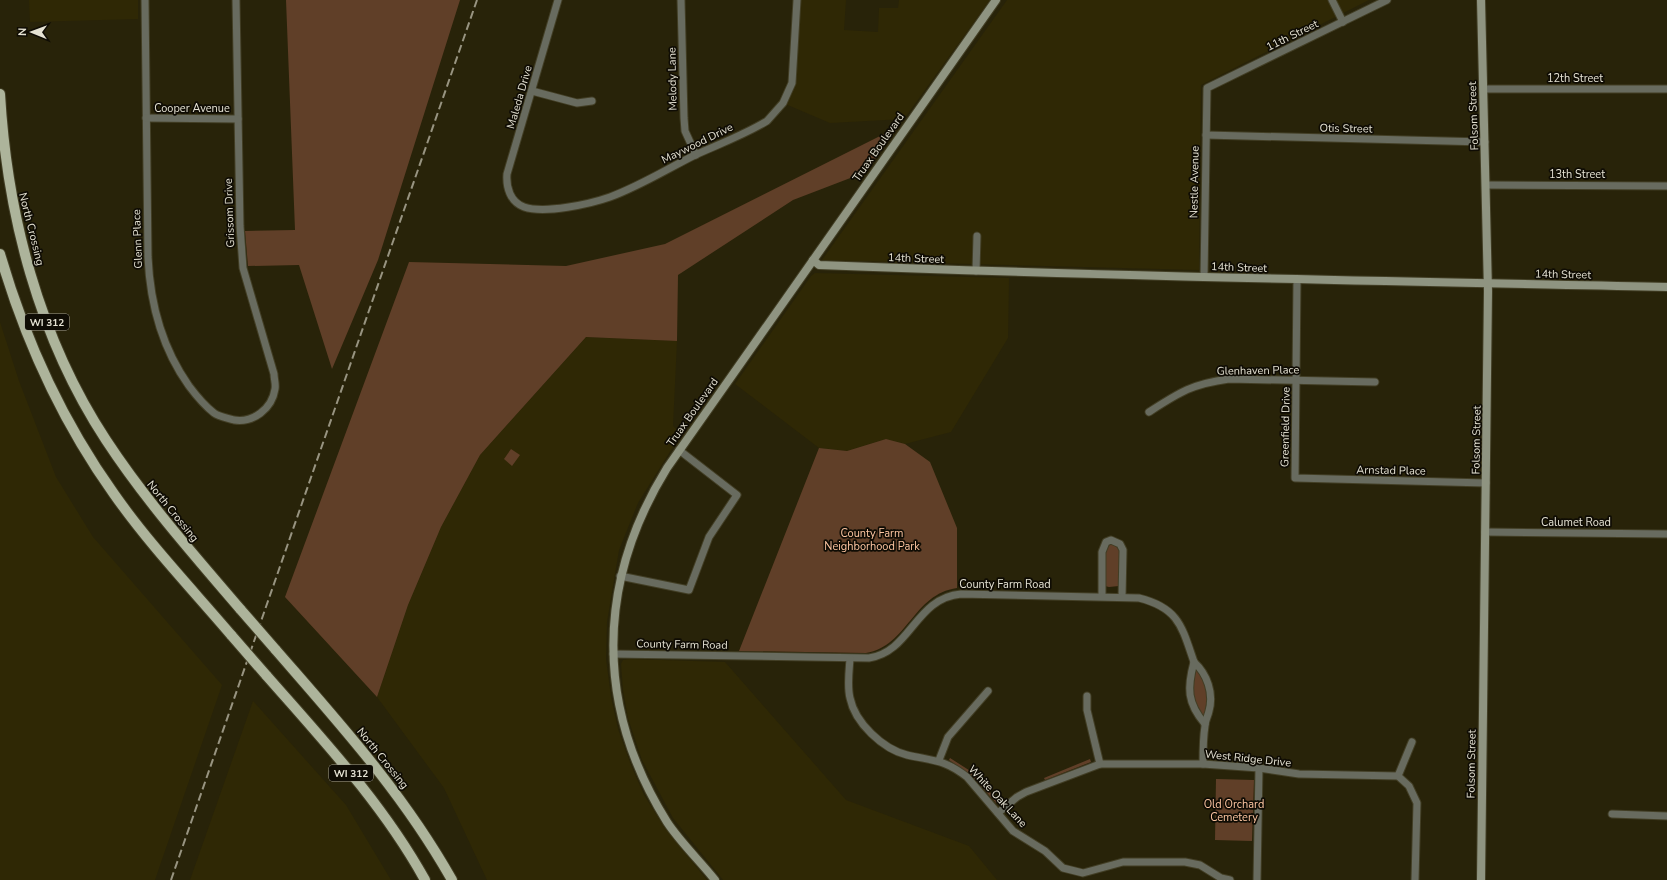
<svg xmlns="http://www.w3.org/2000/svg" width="1667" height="880" viewBox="0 0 1667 880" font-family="'Nunito Sans',sans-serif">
<rect width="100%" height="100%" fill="#282309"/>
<g fill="#2f2805">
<path d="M29 0H138V19L30 22Z"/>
<path d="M797 0H846L844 30 878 32 879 8H898L899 0H990L904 119 830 123 783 103 789 92Z"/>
<path d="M1007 0H1369L1201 85 1199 270 822 260Z"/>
<path d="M815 273 1009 278 1008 338 951 432 905 444 886 439 847 451 819 448 735 384 811 276Z"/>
<path d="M0 322 19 381 56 477 93 537 222 685 155 880H0Z"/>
<path d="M586 337 677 341 673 426 681 434 638 503 619 550 607 622 606 659 611 697 618 729 631 765 644 795 665 828 707 880H487L444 788 377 697 408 605 441 527 480 455Z"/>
<path d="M630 659 725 662 846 800 969 846 997 880H723L673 818 642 760 628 718 623 690 621 664 623 660Z"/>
<path d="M253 701 346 805 391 880H190Z"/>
</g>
<g fill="#603f28">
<path d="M286 0H460L378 260 332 369 299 265 248 266 245 231 295 230Z"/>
<path d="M898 127 866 172 793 200 678 275 677 341 586 337 480 455 441 527 408 605 377 697 285 597 409 262 566 266 665 244Z"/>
<path d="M886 439 905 444 930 462 957 528V588C913 594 908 646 866 653L739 651 819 448 847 451Z"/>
<path d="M511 449 520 455 512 466 504 459Z"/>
<path d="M1113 544 1120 550 1119 586 1109 587 1105 586V550L1107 546Z"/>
<path d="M1196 670C1209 678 1211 705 1203 718 1192 703 1192 688 1196 670Z"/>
<path d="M950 758 975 774 998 802 996 803 972 776 949 760Z"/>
<path d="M1090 759 1091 762 1045 780 1044 778Z"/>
<path d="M1216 779 1254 780 1252 841 1215 840Z"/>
</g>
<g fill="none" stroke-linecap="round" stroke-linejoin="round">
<defs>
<g id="street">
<path d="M145 0 148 257C150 302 162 348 189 386 195 394 205 406 214 413 219 417 228 418 234 420 253 423 272 409 275 389 276 384 274 379 274 374L243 268 240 226 236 0"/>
<path d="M558 0 507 174C506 187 510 202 524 207 545 214 590 204 610 197 640 186 667 169 695 155 719 144 744 135 767 121L783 103 792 83 797 0"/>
<path d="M681 0 684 118 685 131 696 155"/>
<path d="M1332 0 1343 22"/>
<path d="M1483 89H1667"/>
<path d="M532 91 577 103 592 101"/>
<path d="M146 118 238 119"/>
<path d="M1206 135 1485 142"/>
<path d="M1486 185 1667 186"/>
<path d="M976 271 977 236"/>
<path d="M1204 277 1207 88 1387 0"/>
<path d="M1297 280 1295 478 1486 483"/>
<path d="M1149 412C1180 392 1192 384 1229 379L1375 382"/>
<path d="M1485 532 1667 534"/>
<path d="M620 576 689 590 709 537 737 495 679 450"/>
<path d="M1102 596V552L1106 542 1111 540 1120 544 1123 550 1122 597"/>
<path d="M613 654 869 658C911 652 915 598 961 594L1139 598C1179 608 1182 627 1194 662 1207 674 1214 693 1209 711 1208 716 1205 721 1205 726 1203 738 1203 751 1203 764"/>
<path d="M850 659C849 672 847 686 850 698 855 723 883 749 907 755 933 761 944 759 967 777L1013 831 1045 851 1063 868 1083 873 1123 862H1185L1200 865 1221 878 1230 880"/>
<path d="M1194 662C1187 688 1187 703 1205 724"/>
<path d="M1087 696V710L1100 764"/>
<path d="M939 760 948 737 988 691"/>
<path d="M1398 776 1412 742"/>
<path d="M998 813 1017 797 1026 792 1100 764H1203L1259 768 1299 774 1398 776 1409 786 1417 803 1415 880"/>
<path d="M1612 814 1667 816"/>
<path d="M1257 880 1259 768"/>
</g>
<g id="secondary">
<path d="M1481 0 1488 291 1481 880"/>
<path d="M813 260 819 265C1102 276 1384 281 1667 287"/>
<path d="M715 880C700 861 680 842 667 822 595 707 596 583 667 468L996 0"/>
</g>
<g id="primary">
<path d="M0 94C7 215 39 338 106 440 146 501 194 555 241 610"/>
<path d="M0 254C25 340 62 421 114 494 149 544 192 589 232 636"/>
<path d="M275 649C340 724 403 793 452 880"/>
<path d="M266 675C323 740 383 804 425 880"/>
</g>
</defs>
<use href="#street" stroke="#423e25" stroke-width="9"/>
<use href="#secondary" stroke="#423e25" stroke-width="10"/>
<use href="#primary" stroke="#423e25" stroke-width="12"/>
<use href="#street" stroke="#686b5f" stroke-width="7"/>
<use href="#secondary" stroke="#8f9481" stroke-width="8"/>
<use href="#primary" stroke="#adb49b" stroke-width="10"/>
<path stroke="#989481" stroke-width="2" stroke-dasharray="8 4" stroke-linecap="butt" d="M171 880 477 0"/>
<defs>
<g id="primary-bridge">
<path d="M241 610 275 649"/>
<path d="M232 636 266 675"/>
</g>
</defs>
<use href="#primary-bridge" stroke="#423e25" stroke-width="12" stroke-linecap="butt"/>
<use href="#primary-bridge" stroke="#adb49b" stroke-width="10"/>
</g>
<g text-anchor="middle" stroke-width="3.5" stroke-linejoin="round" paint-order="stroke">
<g fill="#0f0c04" stroke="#a5a295" stroke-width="1">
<rect x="25" y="314" width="44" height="16" rx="3"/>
<rect x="329" y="765" width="44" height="16" rx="3"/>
</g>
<g font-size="10" font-weight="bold" fill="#e5e2d3">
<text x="47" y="326">WI 312</text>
<text x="351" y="777">WI 312</text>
</g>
<g font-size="11" fill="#e5e2d3" stroke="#0f0c04">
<text transform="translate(1292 35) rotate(-26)" y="4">11th Street</text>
<text x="1575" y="82">12th Street</text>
<text transform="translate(672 79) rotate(-91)" y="4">Melody Lane</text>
<text transform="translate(519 97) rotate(-74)" y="4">Maleda Drive</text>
<text x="192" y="112">Cooper Avenue</text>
<text transform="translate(1473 116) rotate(-92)" y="4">Folsom Street</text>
<text transform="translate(1346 128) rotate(1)" y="4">Otis Street</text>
<text transform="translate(697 143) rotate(-26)" y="4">Maywood Drive</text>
<text transform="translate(878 147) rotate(-55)" y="4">Truax Boulevard</text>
<text x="1577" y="178">13th Street</text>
<text transform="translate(1194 182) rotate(-89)" y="4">Nestle Avenue</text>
<text transform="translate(229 213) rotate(-92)" y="4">Grissom Drive</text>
<text transform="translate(32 229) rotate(76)" y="4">North Crossing</text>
<text transform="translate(137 239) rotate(-92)" y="4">Glenn Place</text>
<text transform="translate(916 258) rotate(2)" y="4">14th Street</text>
<text transform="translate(1239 267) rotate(2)" y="4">14th Street</text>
<text transform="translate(1563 274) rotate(1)" y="4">14th Street</text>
<text transform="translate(1258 370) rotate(-1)" y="4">Glenhaven Place</text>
<text transform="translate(692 412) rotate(-55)" y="4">Truax Boulevard</text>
<text transform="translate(1285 427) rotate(-89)" y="4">Greenfield Drive</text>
<text transform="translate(1476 440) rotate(-89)" y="4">Folsom Street</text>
<text transform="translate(1391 470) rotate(1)" y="4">Arnstad Place</text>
<text transform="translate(173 511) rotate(51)" y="4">North Crossing</text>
<text x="1576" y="526">Calumet Road</text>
<text x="1005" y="588">County Farm Road</text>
<text transform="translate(682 644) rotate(1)" y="4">County Farm Road</text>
<text transform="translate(383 758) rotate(51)" y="4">North Crossing</text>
<text transform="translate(1248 758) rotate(6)" y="4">West Ridge Drive</text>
<text transform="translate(1471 764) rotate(-89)" y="4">Folsom Street</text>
<text transform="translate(998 796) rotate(47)" y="4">White Oak Lane</text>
</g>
<g font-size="11" fill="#fec6a2" stroke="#0f0c04">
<text x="872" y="537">County Farm<tspan x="872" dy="13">Neighborhood Park</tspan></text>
<text x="1234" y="808">Old Orchard<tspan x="1234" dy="13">Cemetery</tspan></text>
</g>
</g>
<g transform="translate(32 32) rotate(271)" stroke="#0f0c04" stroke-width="3" paint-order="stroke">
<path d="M0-3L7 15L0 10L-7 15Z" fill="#e5e2d3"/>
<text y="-6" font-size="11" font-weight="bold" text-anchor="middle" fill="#e5e2d3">N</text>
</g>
</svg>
